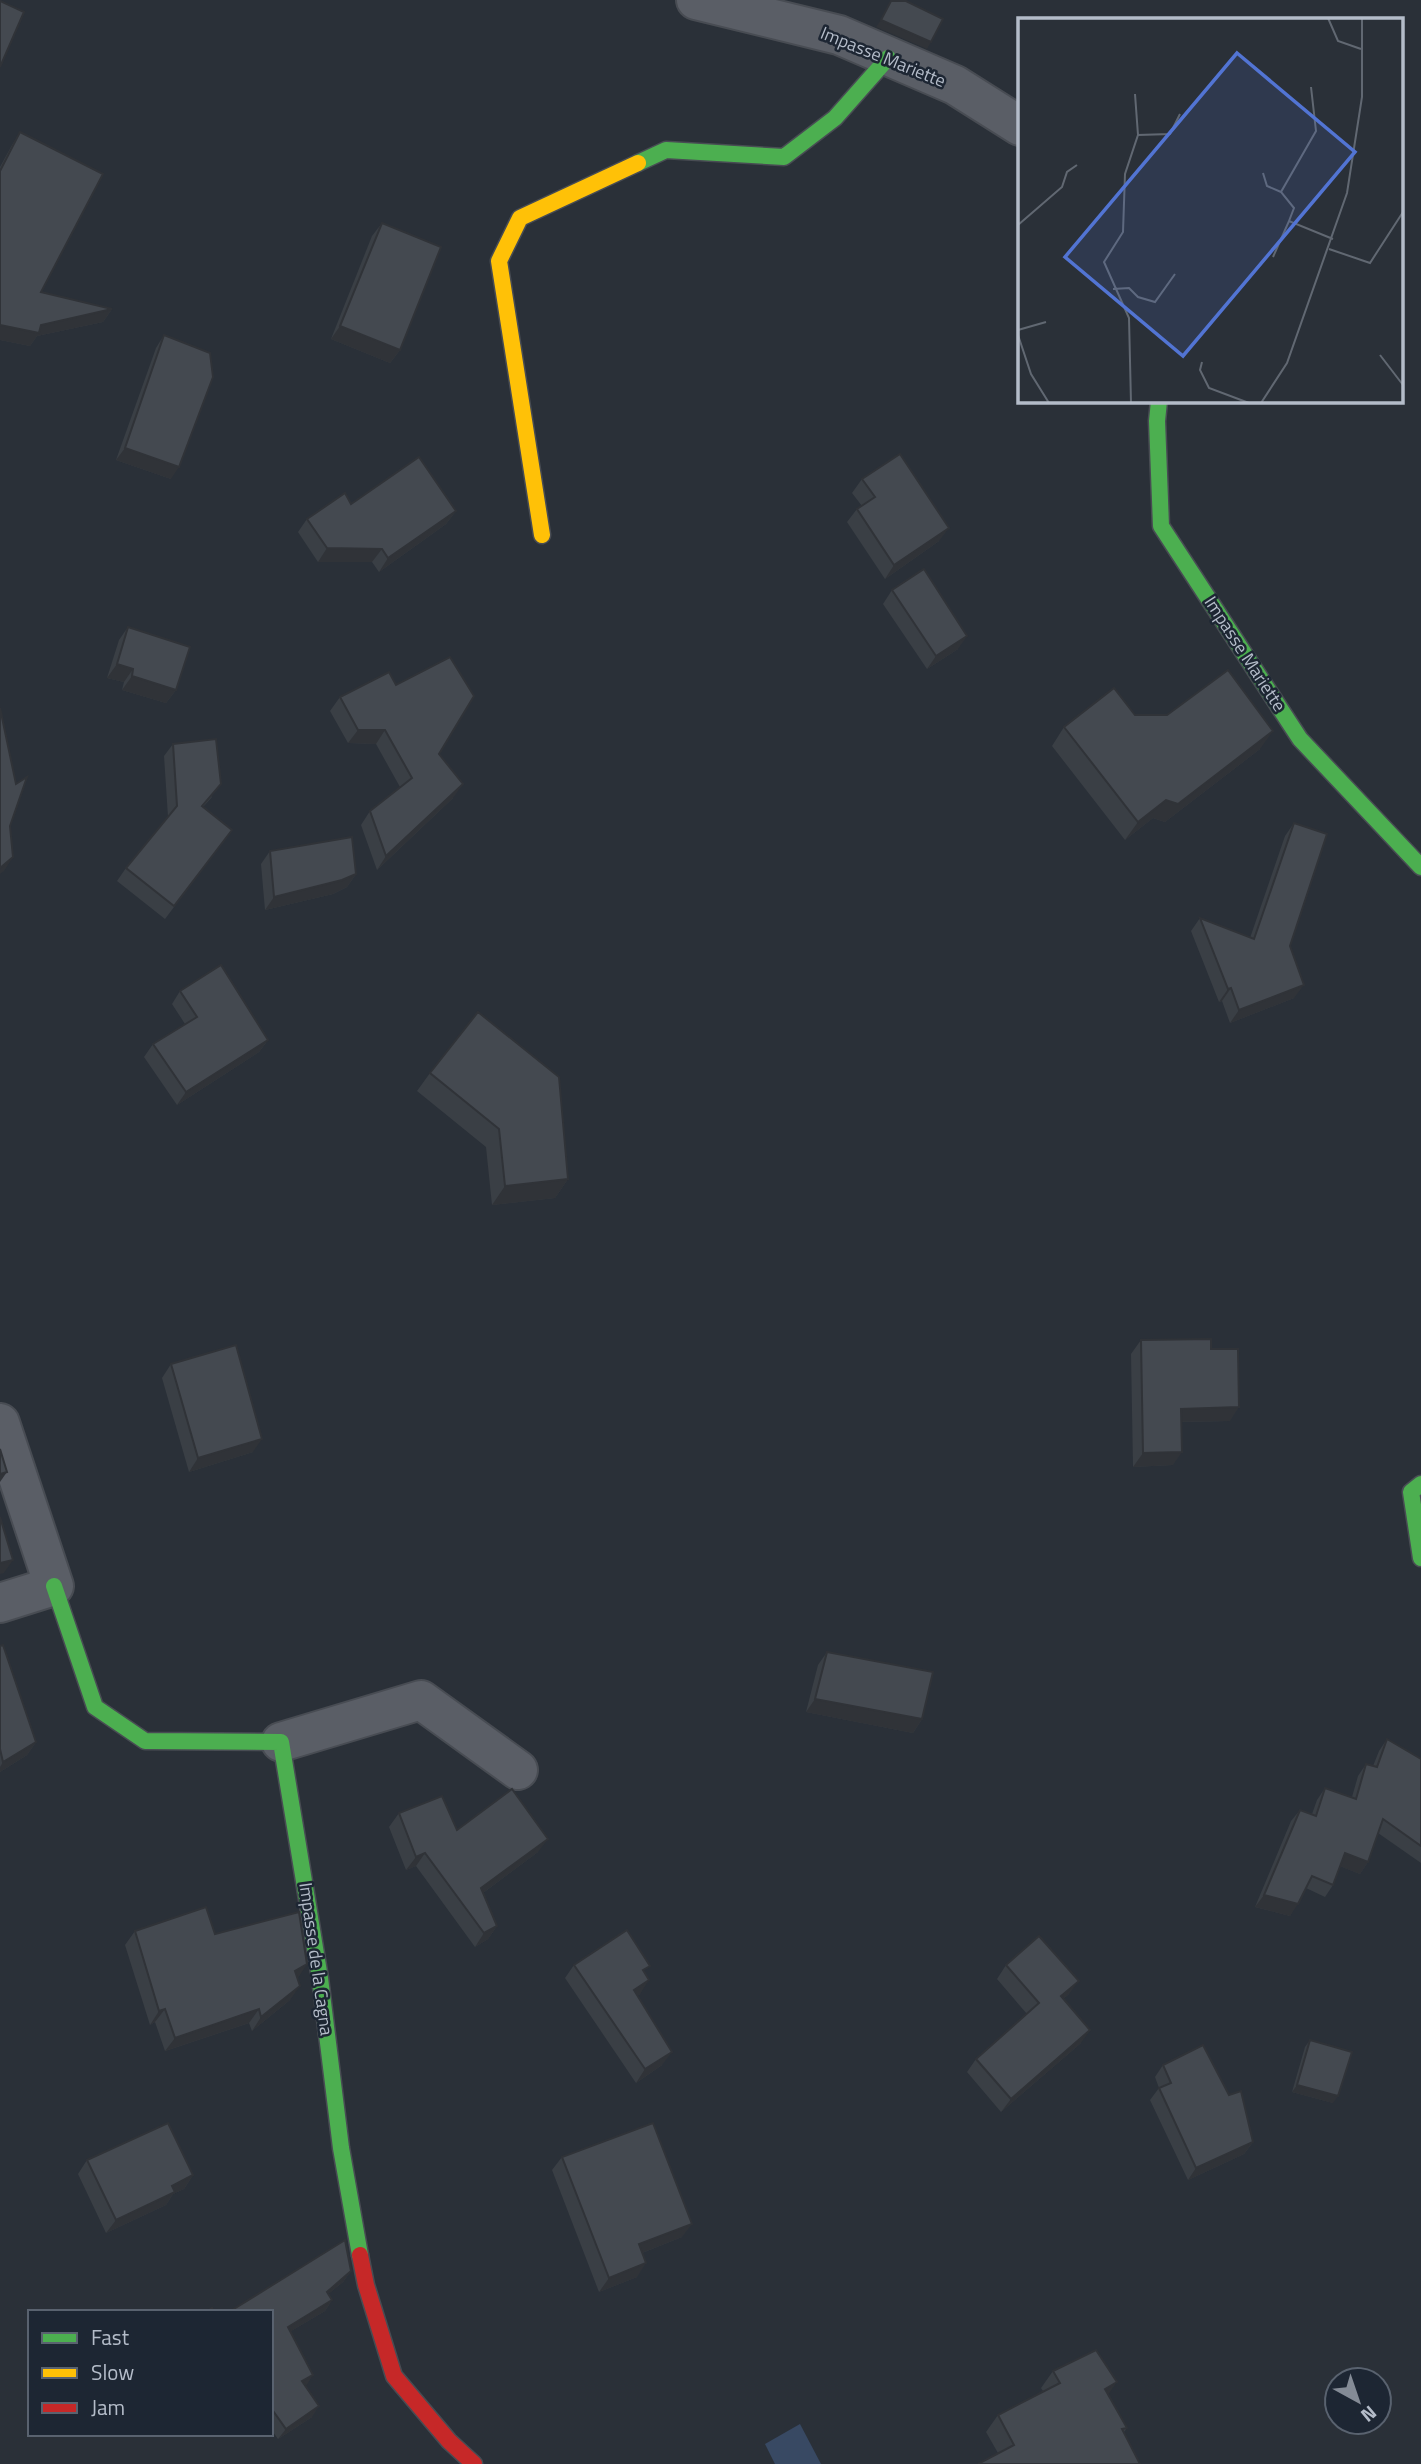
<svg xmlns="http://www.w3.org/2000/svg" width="1421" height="2464" viewBox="0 0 1421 2464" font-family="'Titillium Web',sans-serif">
<rect width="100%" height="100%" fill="#2a3038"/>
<path fill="#384963" d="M800 2424 821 2464H775L765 2444Z"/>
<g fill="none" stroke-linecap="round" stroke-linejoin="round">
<defs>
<g id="street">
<path d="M696 0 839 35 955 85 1020 126"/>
<path d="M0 1423 54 1586 0 1603"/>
<path d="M281 1742 421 1700 518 1770"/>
</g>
<g id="fast">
<path d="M638 163 666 150 784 157 835 118 888 58"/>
<path d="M1159 401 1157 421 1161 526 1300 739 1421 867"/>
<path d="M1421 1484 1411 1492 1421 1558"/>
<path d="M54 1586 95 1707 145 1741 281 1742 320 1978 341 2148 360 2255"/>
</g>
<path id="slow" d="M542 535 499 261 520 218 638 163"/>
<path id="jam" d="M360 2255 366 2285 394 2376 449 2441 474 2464"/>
</defs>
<use href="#street" stroke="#484c53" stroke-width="42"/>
<use href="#fast" stroke="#484c53" stroke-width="19"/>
<use href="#slow" stroke="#484c53" stroke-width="19"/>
<use href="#jam" stroke="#484c53" stroke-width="19"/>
<use href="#street" stroke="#5a5e66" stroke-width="38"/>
<use href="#fast" stroke="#4caf50" stroke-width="16"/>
<use href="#slow" stroke="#ffc107" stroke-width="16"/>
<use href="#jam" stroke="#c62828" stroke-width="16"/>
</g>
<g fill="#3a3f45">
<path d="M20 132 41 292 112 309 103 322 37 336 30 346 0 340V167L12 145Z"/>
<path d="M382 223 400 350 390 363 331 339 372 236Z"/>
<path d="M164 335 171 479 116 460 156 348Z"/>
<path d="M862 479 939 541 885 579 847 522 857 509 862 506 852 493Z"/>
<path d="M351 504 456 511 446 524 379 572 372 562H318L298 532 307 519Z"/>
<path d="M892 590 958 649 927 669 883 604Z"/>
<path d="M128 627 176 690 166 703 122 690 124 682 107 678 119 640Z"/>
<path d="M396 685 439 754 453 798 377 870 361 825 370 811 400 787 376 744 348 743 330 711 340 697Z"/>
<path d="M1135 715 1260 749 1165 822 1153 818 1125 840 1052 746 1064 727Z"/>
<path d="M173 744 212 797 203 807 232 830 165 919 117 881 126 868 168 817 164 756Z"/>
<path d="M1294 823 1290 946 1294 998 1230 1023 1222 1001 1219 1002 1191 931 1200 918 1250 938 1285 836Z"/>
<path d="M270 851 356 874 347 887 333 894 265 910 261 864Z"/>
<path d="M180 991 268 1040 259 1052 177 1105 144 1057 153 1044 185 1024 172 1004Z"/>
<path d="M430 1073 568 1179 555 1198 492 1205 486 1147 417 1091Z"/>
<path d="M1141 1340 1211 1349 1230 1421 1182 1422 1173 1465 1133 1467 1131 1354Z"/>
<path d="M171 1364 253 1452 189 1472 162 1378Z"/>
<path d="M0 1646 36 1742 27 1755 0 1772Z"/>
<path d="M827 1652 922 1719 913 1733 806 1712 818 1665Z"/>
<path d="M1387 1739 1421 1759V1863L1378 1833 1368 1862 1360 1874 1340 1866 1333 1885 1325 1897 1306 1888 1290 1916 1255 1907 1291 1821 1300 1810 1312 1814 1317 1800 1325 1788 1352 1797 1358 1776 1366 1764 1373 1766 1379 1751Z"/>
<path d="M399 1813 538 1852 483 1893 497 1926 488 1939 475 1947 416 1866 406 1870 389 1827Z"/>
<path d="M135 1931 215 1934 297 1978 290 2000 252 2031 249 2023 165 2051 155 2022 150 2025 125 1945Z"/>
<path d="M574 1965 645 1973 640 1994 637 1996 662 2065 636 2083 565 1978Z"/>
<path d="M1006 1965 1069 1994 1063 1999 1081 2043 1001 2112 967 2072 976 2059 1027 2014 997 1979Z"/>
<path d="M1310 2040 1333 2103 1292 2092 1305 2047Z"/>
<path d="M1163 2065 1229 2095 1253 2142 1244 2154 1188 2180 1150 2100 1159 2088 1155 2077Z"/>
<path d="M562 2157 682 2237 642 2253 637 2277 599 2292 552 2170Z"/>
<path d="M87 2160 193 2175 184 2189 173 2194 166 2205 106 2233 78 2174Z"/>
<path d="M351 2271 343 2282 328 2294 332 2300 325 2311 291 2331 305 2386 312 2417 278 2439 271 2429V2312Z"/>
<path d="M1053 2371 1108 2395 1127 2428 1124 2432 998 2453 986 2432 998 2415 1043 2391 1041 2388Z"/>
</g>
<g fill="#303338">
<path d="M881 20 931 42 927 49 876 27Z"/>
<path d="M112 309 103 322 37 336 30 346 0 340V325H41Z"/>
<path d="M340 326 400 350 390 363 331 339Z"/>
<path d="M125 448 179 467 171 479 116 460Z"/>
<path d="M456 511 446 524 379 572 388 558Z"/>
<path d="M949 528 939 541 885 579 894 565Z"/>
<path d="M327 548 382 549 372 562H318Z"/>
<path d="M967 636 958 649 927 669 936 656Z"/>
<path d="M117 664 133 669 124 682 107 678Z"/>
<path d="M132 676 176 690 166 703 122 690Z"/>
<path d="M358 730H385L376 744 348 743Z"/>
<path d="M1273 731 1260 749 1165 822 1153 818 1125 840 1138 822 1166 800Z"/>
<path d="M463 784 453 798 377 870 386 856Z"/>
<path d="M13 857 4 871 0 874V868Z"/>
<path d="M356 874 347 887 333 894 265 910 274 897Z"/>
<path d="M1304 985 1294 998 1230 1023 1239 1010Z"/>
<path d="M1231 988 1222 1001 1219 1002 1228 989Z"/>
<path d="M268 1040 259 1052 177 1105 186 1092Z"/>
<path d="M568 1179 555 1198 492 1205 505 1186Z"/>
<path d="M1239 1407 1230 1421 1172 1422 1181 1409Z"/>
<path d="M262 1439 253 1452 189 1472 198 1458Z"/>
<path d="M1182 1452 1173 1465 1133 1467 1143 1453Z"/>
<path d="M7 1472 0 1482V1474Z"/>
<path d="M13 1560 4 1573 0 1574V1563Z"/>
<path d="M815 1699 922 1719 913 1733 806 1712Z"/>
<path d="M36 1742 27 1755 0 1772V1767L3 1762Z"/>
<path d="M548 1839 538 1852 472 1901 481 1888Z"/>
<path d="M425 1853 416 1866 406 1870 416 1857Z"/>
<path d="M1345 1853 1368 1862 1360 1874 1337 1865Z"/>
<path d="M1264 1895 1298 1904 1290 1916 1255 1907Z"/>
<path d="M497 1926 488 1939 475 1947 484 1933Z"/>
<path d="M307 1964 298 1978 295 1971Z"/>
<path d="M649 1980 640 1994 624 2004 634 1990Z"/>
<path d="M1079 1981 1069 1994 1051 2009 1061 1996Z"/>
<path d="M300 1986 290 2000 252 2031 261 2017Z"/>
<path d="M165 2009 155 2022 150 2025 159 2011Z"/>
<path d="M259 2009 249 2023 165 2051 175 2038Z"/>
<path d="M1090 2030 1081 2043 1001 2112 1011 2099Z"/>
<path d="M672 2052 662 2065 636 2083 645 2069Z"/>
<path d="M1297 2085 1338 2096 1333 2103 1292 2092Z"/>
<path d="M1253 2142 1244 2154 1188 2180 1196 2168Z"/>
<path d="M193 2175 184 2189 173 2194 166 2205 106 2233 116 2220 172 2186Z"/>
<path d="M692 2224 682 2237 629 2258 639 2244Z"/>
<path d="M646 2263 637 2277 599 2292 609 2278Z"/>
<path d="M351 2271 343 2282 319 2302 327 2292Z"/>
<path d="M332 2300 325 2311 281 2337 288 2327Z"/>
<path d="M313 2375 306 2386 302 2381Z"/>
<path d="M1117 2382 1105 2399V2389Z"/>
<path d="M319 2406 312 2417 278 2439 286 2429Z"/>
</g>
<g fill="#444950" stroke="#303338" stroke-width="2">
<path d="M0 1 24 12 0 67Z"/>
<path d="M891 1H906L943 19 931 42 881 20Z"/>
<path d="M20 132 103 174 41 292 112 309 41 325 39 333 0 325V171Z"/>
<path d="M382 223 441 247 400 350 340 326Z"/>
<path d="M164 335 210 353 213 377 179 467 125 448Z"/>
<path d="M900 454 949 528 894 565 857 509 875 497 862 479Z"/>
<path d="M419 457 456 511 388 558 382 549 327 548 307 519 345 493 351 504Z"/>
<path d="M924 569 967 636 936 656 892 590Z"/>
<path d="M128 627 190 647 176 690 132 676 133 669 117 664Z"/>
<path d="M450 657 474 696 439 754 463 784 386 856 370 811 412 778 385 730H358L340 697 389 672 396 685Z"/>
<path d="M1228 670 1273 731 1178 804 1166 800 1138 822 1064 727 1114 688 1135 715H1167Z"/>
<path d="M0 708 16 784 27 777 10 826 13 857 0 868Z"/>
<path d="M216 739 221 784 202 806 232 830 174 906 126 868 177 806 173 744Z"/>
<path d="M1294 823 1327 834 1290 946 1304 985 1239 1010 1231 988 1228 989 1200 918 1254 939Z"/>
<path d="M352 837 356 874 342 880 274 897 270 851Z"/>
<path d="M221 965 268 1040 186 1092 153 1044 197 1017 180 991Z"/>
<path d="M478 1012 559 1077 568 1179 505 1186 499 1129 430 1073Z"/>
<path d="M1211 1339V1349H1238L1239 1407 1181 1409 1182 1452 1143 1453 1141 1340Z"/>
<path d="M236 1345 262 1439 198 1458 171 1364Z"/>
<path d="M0 1449 7 1472 0 1474Z"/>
<path d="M0 1517 13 1560 0 1563Z"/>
<path d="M3 1645 36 1742 3 1762 0 1749V1646Z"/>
<path d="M827 1652 933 1672 922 1719 815 1699Z"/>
<path d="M1387 1739 1421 1759V1846L1383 1819 1368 1862 1345 1853 1333 1885 1312 1876 1298 1904 1264 1895 1300 1810 1316 1816 1325 1788 1356 1799 1366 1764 1377 1767Z"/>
<path d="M512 1789 548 1839 481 1888 497 1926 484 1933 425 1853 416 1857 399 1813 442 1796 457 1830Z"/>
<path d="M206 1907 215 1934 299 1912 307 1964 295 1971 300 1986 261 2017 259 2009 175 2038 165 2009 159 2011 135 1931Z"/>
<path d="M627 1930 650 1966 643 1970 649 1980 634 1990 672 2052 645 2069 574 1965Z"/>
<path d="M1039 1936 1079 1981 1061 1996 1090 2030 1011 2099 976 2059 1039 2003 1006 1965Z"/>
<path d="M1310 2040 1352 2052 1338 2096 1297 2085Z"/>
<path d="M1203 2045 1229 2095 1241 2091 1253 2142 1196 2168 1159 2088 1171 2083 1163 2065Z"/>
<path d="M168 2123 193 2175 172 2186 175 2192 116 2220 87 2160Z"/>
<path d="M653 2123 692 2224 639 2244 646 2263 609 2278 562 2157Z"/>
<path d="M345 2240 351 2271 327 2292 332 2300 288 2327 313 2375 302 2381 319 2406 286 2429 271 2408V2312H229Z"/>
<path d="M212 2308 214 2312H206Z"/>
<path d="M1096 2350 1117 2382 1105 2389 1127 2428 1122 2429 1140 2464H978L1014 2445 998 2415 1060 2383 1053 2371Z"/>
</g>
<g text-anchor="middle" stroke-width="5" stroke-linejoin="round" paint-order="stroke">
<g font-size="18" fill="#b4bcc9" stroke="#1d2633">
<text transform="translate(883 57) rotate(22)" y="6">Impasse Mariette</text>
<text transform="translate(1245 654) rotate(57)" y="6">Impasse Mariette</text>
<text transform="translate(316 1959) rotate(82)" y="6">Impasse de la Cagna</text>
</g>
</g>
<g transform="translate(1018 18)">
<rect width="385" height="385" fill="#2a3038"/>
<path fill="none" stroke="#616872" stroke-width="2" d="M310 0 320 23 343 31M117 76 120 117M245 155 249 168 263 174M271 203 276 190 263 174 298 113 293 69M0 207 44 169 49 154 59 147M311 231 352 245 385 194M255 239 271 203 315 221M95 271 111 270 120 279 137 284 157 256M0 312 28 304M0 317 13 356 31 385M362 337 385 367M184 344 182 352 191 370 231 385M113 385 111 300 86 244 105 214 107 156 120 117 152 116 162 96M243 385 269 345 329 175 344 79V0"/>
<path fill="#5274d3" fill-opacity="0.15" stroke="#5274d3" stroke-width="3.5" d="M219 35 337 134 165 338 47 239Z"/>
<rect width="385" height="385" fill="none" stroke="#b4bcc9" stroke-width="3.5"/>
</g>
<rect x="28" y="2310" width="245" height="126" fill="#1d2633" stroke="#59626f" stroke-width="2"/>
<rect x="42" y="2333" width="35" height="10" fill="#4caf50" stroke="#59626f" stroke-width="2"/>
<text x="91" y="2345" font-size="21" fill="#b4bcc9">Fast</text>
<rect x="42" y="2368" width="35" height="10" fill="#ffc107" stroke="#59626f" stroke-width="2"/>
<text x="91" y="2380" font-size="21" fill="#b4bcc9">Slow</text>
<rect x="42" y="2403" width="35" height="10" fill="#c62828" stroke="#59626f" stroke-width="2"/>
<text x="91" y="2415" font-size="21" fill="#b4bcc9">Jam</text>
<g transform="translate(1358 2401) rotate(140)"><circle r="33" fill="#1d2633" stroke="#59626f" stroke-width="2"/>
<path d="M0-5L12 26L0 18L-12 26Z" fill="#848b96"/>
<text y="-10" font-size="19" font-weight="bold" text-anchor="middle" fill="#b4bcc9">N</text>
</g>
</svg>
